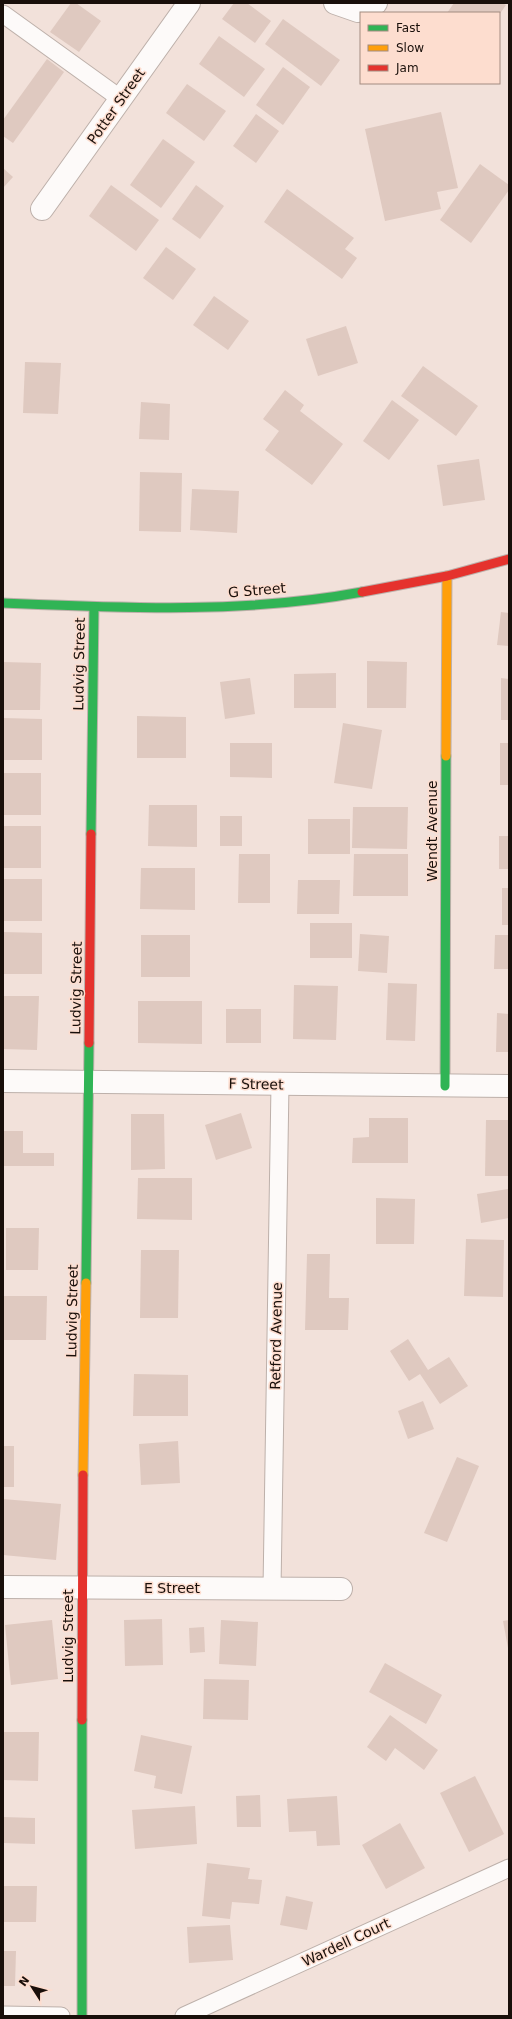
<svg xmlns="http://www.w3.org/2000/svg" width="512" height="2019" viewBox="0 0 512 2019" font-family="'DejaVu Sans',sans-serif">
<rect width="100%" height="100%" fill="#f2e1da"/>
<g fill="#dfc9c0">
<path d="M71 3H76L101 21 79 52 50 32Z"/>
<path d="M234 3H247L271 21 255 43 222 19Z"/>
<path d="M454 3H502L506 5 499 15V13H447Z"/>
<path d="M283 19 340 60 321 86 265 44Z"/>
<path d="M219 36 265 69 244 97 199 64Z"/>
<path d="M47 59 64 72 13 143 3 136V120Z"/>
<path d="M283 67 310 87 283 125 256 105Z"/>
<path d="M187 84 226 111 204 141 166 113Z"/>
<path d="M441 112 458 188 437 192 441 209 385 221 365 129Z"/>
<path d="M256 114 279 131 256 163 233 146Z"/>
<path d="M163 139 195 162 161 208 130 185Z"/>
<path d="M480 164 509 185V190L471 243 440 220Z"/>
<path d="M3 168 13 177 3 188Z"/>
<path d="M111 185 159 220 136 251 89 216Z"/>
<path d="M196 185 224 206 200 239 172 219Z"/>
<path d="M287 189 354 238 345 249 357 258 342 279 264 222Z"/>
<path d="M166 247 196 269 173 300 143 278Z"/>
<path d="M214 296 249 321 228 350 193 325Z"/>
<path d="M346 326 358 363 318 376 306 339Z"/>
<path d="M25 362 61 363 58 414 23 413Z"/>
<path d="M423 366 478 406 456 436 401 396Z"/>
<path d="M285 390 304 405 300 411 343 444 312 485 265 450 279 431 263 419Z"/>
<path d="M392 400 419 420 389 460 363 441Z"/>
<path d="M141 402 170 404 169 440 139 439Z"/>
<path d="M479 459 485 500 443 506 437 465Z"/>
<path d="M140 472 182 473 181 532 139 531Z"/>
<path d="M192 489 239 491 237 533 190 530Z"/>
<path d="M501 612 509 613V646L497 645Z"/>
<path d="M367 661 407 662 406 708H367Z"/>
<path d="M3 662 41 663 40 710H3Z"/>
<path d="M336 673V708H294V674Z"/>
<path d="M250 678 255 714 225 719 220 682Z"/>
<path d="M501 678 509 679V720H501Z"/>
<path d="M137 716 186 717V758H137Z"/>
<path d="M3 718 42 719V760H3Z"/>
<path d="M343 723 382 730 372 789 334 783Z"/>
<path d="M230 743H272V778L230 777Z"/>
<rect x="500" y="743" width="9" height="42"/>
<rect x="3" y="773" width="38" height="42"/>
<path d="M149 805H197V847L148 846Z"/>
<path d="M353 807H408L407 849 352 848Z"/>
<rect x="220" y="816" width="22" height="30"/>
<rect x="308" y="819" width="42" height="35"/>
<rect x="3" y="826" width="38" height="42"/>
<rect x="499" y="836" width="10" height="33"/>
<path d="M239 854H270V903H238Z"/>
<path d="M354 854H408V896H353Z"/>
<path d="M141 868H195V910L140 909Z"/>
<rect x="3" y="879" width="39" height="42"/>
<path d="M298 880H340L339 914H297Z"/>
<rect x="502" y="888" width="7" height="37"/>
<rect x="310" y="923" width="42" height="35"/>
<path d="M3 932 42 933V974H3Z"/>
<path d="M360 934 389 936 387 973 358 971Z"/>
<rect x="141" y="935" width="49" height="42"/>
<path d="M495 935H509V969H494Z"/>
<path d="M388 983 417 984 415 1041 386 1040Z"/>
<path d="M294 985 338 986 336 1040 293 1039Z"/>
<path d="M3 996H39L37 1050 3 1049Z"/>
<path d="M138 1001H202V1044L138 1043Z"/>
<rect x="226" y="1009" width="35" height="34"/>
<path d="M497 1013 509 1014V1052H496Z"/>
<path d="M241 1113 252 1148 216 1160 205 1125Z"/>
<path d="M131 1114H164L165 1169 131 1170Z"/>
<path d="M369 1118H408V1163H352L353 1138 369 1137Z"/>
<path d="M486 1120H509V1176H485Z"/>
<path d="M3 1131H23V1153H54V1166H3Z"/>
<path d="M138 1178H192V1220L137 1219Z"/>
<path d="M508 1189 509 1218 481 1223 477 1194Z"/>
<path d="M376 1198 415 1199 414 1244H376Z"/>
<path d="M6 1228H39L38 1270H6Z"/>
<path d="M466 1239 504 1240 503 1297 464 1296Z"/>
<path d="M141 1250H179L178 1318H140Z"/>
<path d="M307 1254H330L329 1298H349L348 1330H305Z"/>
<path d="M3 1296H47L46 1340H3Z"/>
<path d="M408 1339 428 1370 449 1357 468 1386 440 1404 420 1374 409 1381 390 1351Z"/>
<path d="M134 1374 188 1375V1416H133Z"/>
<path d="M423 1401 434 1429 408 1439 398 1411Z"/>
<path d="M178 1441 180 1483 141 1485 139 1444Z"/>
<rect x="3" y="1446" width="11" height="41"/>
<path d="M457 1457 479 1466 447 1542 424 1533Z"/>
<path d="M3 1499 61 1504 56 1560 3 1555Z"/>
<path d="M162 1619 163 1665 125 1666 124 1620Z"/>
<path d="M52 1620 58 1679 11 1685 5 1625Z"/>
<path d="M221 1620 258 1622 256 1666 219 1664Z"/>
<path d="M509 1620V1648H508L503 1621Z"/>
<path d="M204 1627 205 1652 190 1653 189 1628Z"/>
<path d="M385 1663 442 1695 426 1724 369 1692Z"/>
<path d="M204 1679 249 1680 248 1720 203 1719Z"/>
<path d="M390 1715 438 1750 424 1770 395 1748 386 1761 367 1747Z"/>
<path d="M3 1732H39L38 1781 3 1780Z"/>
<path d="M141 1735 192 1746 182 1794 154 1788 156 1776 134 1771Z"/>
<path d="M475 1776 504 1834 469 1852 440 1793Z"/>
<path d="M260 1795 261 1827H237L236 1796Z"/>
<path d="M337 1796 340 1845 317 1846 316 1831 289 1832 287 1799Z"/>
<path d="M195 1806 197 1844 135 1849 132 1810Z"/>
<path d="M3 1817 35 1818V1844L3 1843Z"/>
<path d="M400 1823 425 1868 386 1889 362 1845Z"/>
<path d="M207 1863 250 1868 248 1879 262 1880 259 1904 232 1902 230 1919 202 1916Z"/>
<path d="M3 1886H37L36 1922H3Z"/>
<path d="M286 1896 313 1902 307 1930 280 1925Z"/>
<path d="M230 1925 233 1960 189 1963 187 1927Z"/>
<path d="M3 1951H16L15 1986H3Z"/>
</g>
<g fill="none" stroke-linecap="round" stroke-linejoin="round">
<defs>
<g id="lane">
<path d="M3 14 121 99"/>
<path d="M272 1589 280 1084"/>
<path d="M3 2015 61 2016"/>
<path d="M184 2016 509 1868"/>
</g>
<g id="street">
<path d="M335 3 358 11 376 3"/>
<path d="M42 209 189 3"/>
<path d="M3 1081 509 1086"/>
<path d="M3 1587 341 1589"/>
</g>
<g id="fast">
<path d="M3 603C122 608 244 614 362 592"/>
<path d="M91 834 94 607"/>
<path d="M445 1086 446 756"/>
<path d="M86 1283 89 1043"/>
<path d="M82 1720V2016"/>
</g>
<g id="slow">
<path d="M446 756 447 576"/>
<path d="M83 1475 86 1283"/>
</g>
<g id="jam">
<path d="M362 592 447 576 509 559"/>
<path d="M89 1043 91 834"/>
<path d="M82 1720 83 1475"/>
</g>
</defs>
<use href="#lane" stroke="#bdb0aa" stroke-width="19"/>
<use href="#street" stroke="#bdb0aa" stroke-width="24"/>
<use href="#fast" stroke="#bdb0aa" stroke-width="11"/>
<use href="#slow" stroke="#bdb0aa" stroke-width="11"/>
<use href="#jam" stroke="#bdb0aa" stroke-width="11"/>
<use href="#lane" stroke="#fdfaf9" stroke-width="17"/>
<use href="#street" stroke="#fdfaf9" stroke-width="22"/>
<use href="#fast" stroke="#30b455" stroke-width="9"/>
<use href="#slow" stroke="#ff9f0a" stroke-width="9"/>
<use href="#jam" stroke="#e5322d" stroke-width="9"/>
</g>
<g text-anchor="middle" stroke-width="3" stroke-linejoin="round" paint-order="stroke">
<g font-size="14" fill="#190f0a" stroke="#fdddcf">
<text transform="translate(116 106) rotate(-55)" y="5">Potter Street</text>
<text transform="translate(257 590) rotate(-5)" y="5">G Street</text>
<text transform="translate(79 664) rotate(-89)" y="5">Ludvig Street</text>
<text transform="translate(432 831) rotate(-90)" y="5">Wendt Avenue</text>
<text transform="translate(76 988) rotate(-89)" y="5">Ludvig Street</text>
<text transform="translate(256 1084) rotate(1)" y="5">F Street</text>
<text transform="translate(72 1311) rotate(-89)" y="5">Ludvig Street</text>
<text transform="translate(276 1336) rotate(-89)" y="5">Retford Avenue</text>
<text x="172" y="1593">E Street</text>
<text transform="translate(68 1636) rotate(-90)" y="5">Ludvig Street</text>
<text transform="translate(346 1942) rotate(-25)" y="5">Wardell Court</text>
</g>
</g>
<rect width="512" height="2019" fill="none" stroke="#190f0a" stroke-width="8"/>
<rect x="360" y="12" width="140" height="72" fill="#fdddcf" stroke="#a28b80"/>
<rect x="368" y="25" width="20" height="6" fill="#30b455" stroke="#a28b80"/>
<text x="396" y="32" font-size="12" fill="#190f0a">Fast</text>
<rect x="368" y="45" width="20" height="6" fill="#ff9f0a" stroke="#a28b80"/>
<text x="396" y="52" font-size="12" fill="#190f0a">Slow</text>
<rect x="368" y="65" width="20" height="6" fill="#e5322d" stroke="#a28b80"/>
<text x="396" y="72" font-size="12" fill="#190f0a">Jam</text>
<g transform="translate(32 1987) rotate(306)" stroke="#fdddcf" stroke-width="3" paint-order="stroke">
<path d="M0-3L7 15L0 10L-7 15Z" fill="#190f0a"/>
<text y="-6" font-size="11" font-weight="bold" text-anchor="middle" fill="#190f0a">N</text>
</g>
</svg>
